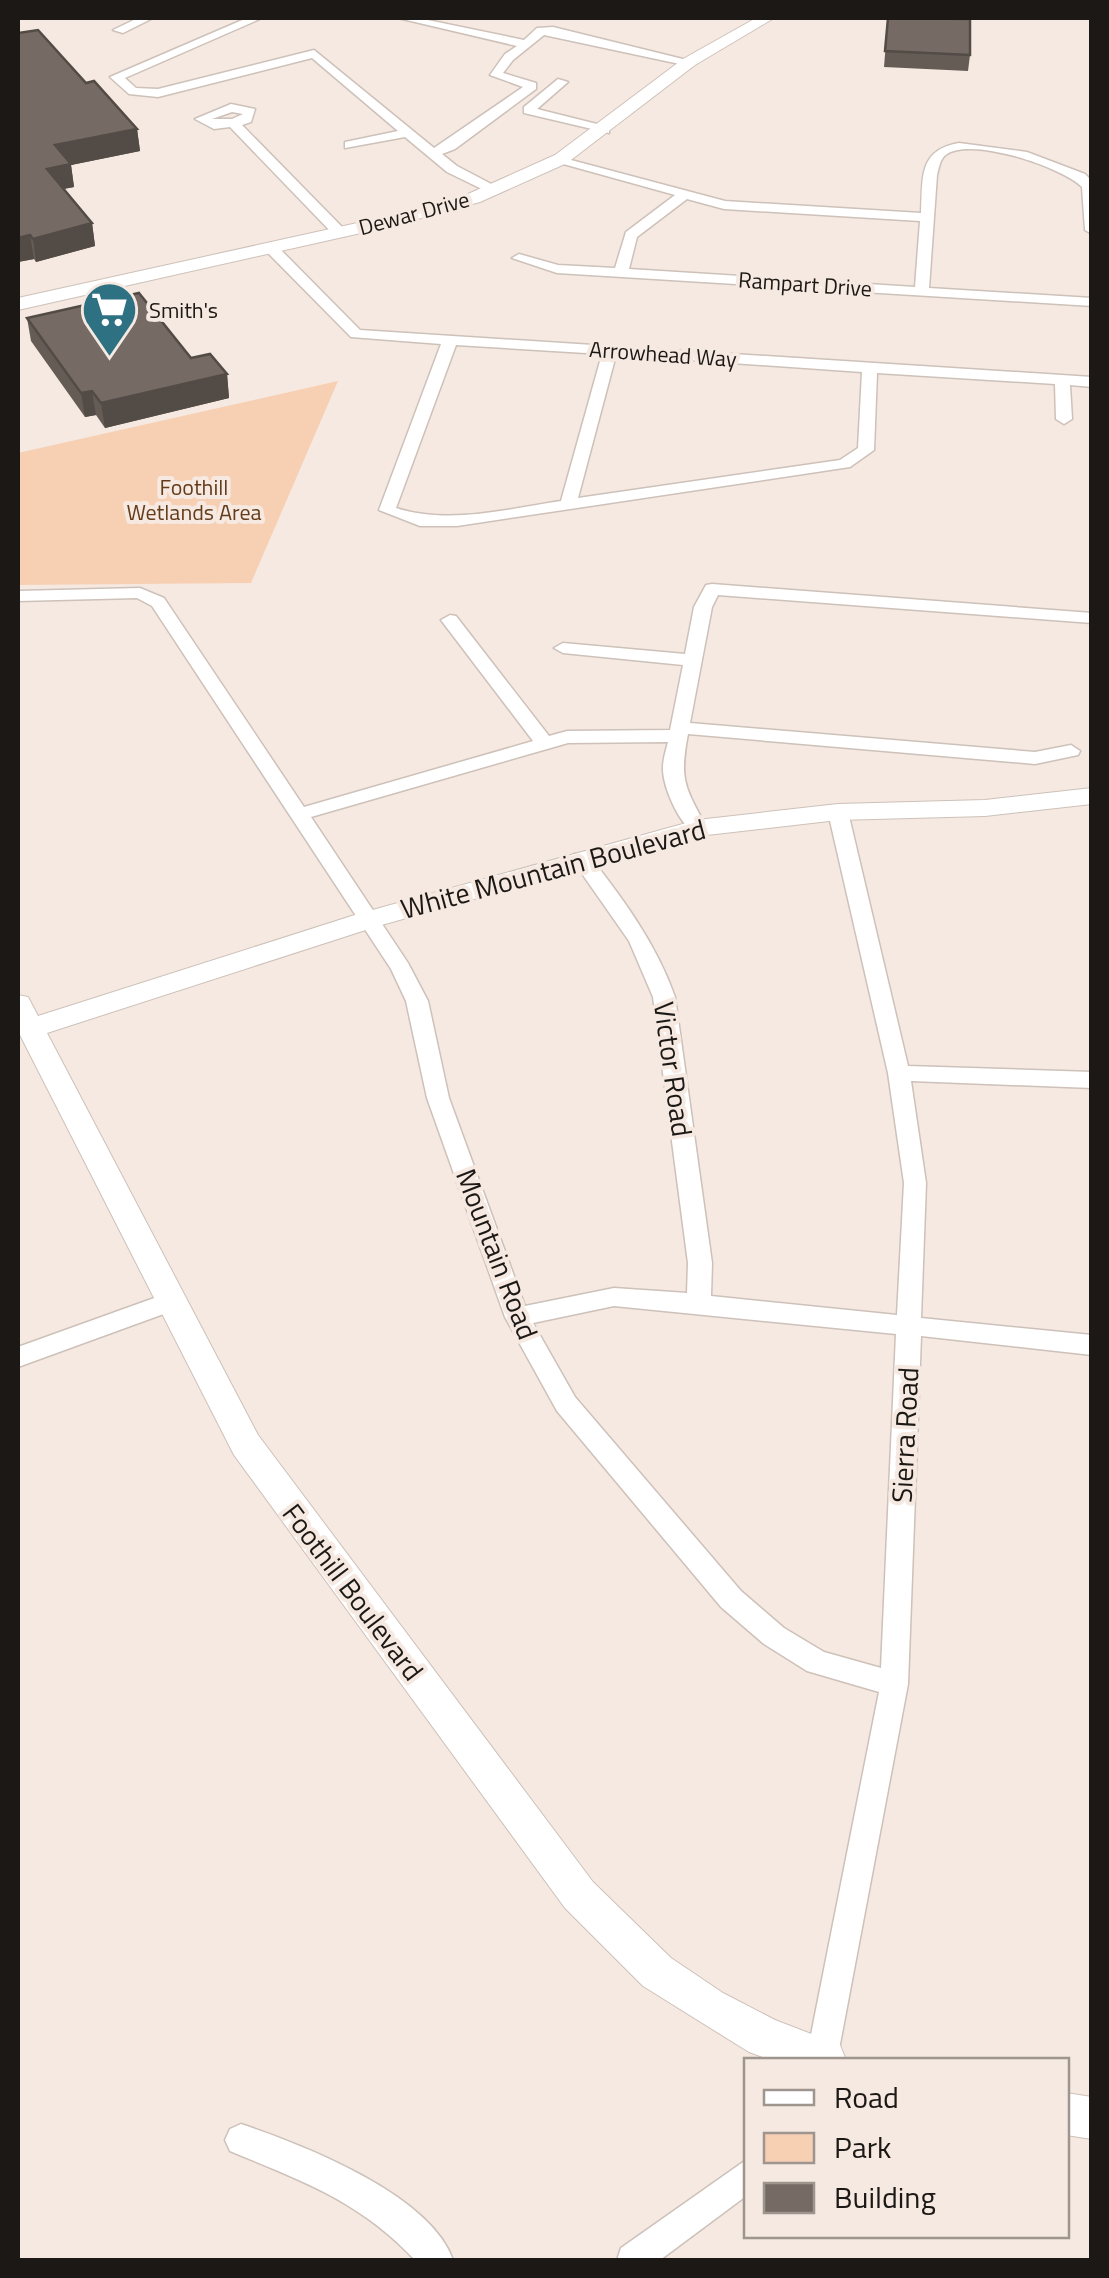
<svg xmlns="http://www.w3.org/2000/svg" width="1109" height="2278" viewBox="0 0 1109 2278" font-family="'Titillium Web',sans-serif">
<rect width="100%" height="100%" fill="#f5e9e1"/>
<path fill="#f7d0b4" d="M338 381 251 583 18 585V453Z"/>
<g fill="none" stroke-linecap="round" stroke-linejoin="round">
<defs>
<g id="street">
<path d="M138 18H153L123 33 113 30Z"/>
<path d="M247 18H262L125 78 136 88 158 89 314 50 434 148 523 87 490 75 505 54 517 46 398 18H418L524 40 537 28 553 27 695 62 689 66 544 35 513 60 503 73 536 83V89L455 149 442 154 457 166 497 187 499 190 492 194 447 172 405 137 345 148V142L398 131 312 58 158 97 129 94 110 77Z"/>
<path d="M558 79 568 82 537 109 609 127V133L524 113V107Z"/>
<path d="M231 104 255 109 251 122 242 125 345 230V236H335L230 127 214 129 195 119ZM232 112 243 114 232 119H212Z"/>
<path d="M959 143 1027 152 1085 174 1092 181V234L1085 230 1082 187C1062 167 972 137 947 154 940 158 939 168 937 175L929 288 1092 298V306L557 273 512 258 519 254 558 265 615 268 626 232 675 195 556 162V156L725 201 921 213C923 178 918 150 959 143ZM687 199 724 209 920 221 915 287 629 269 637 237Z"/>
<path d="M266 245H276L360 330 1092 377V387L1070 385 1072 419 1064 424 1056 419 1055 384 877 373 874 450 850 467 457 526H420L379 510 441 344 351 337 266 251ZM456 345 602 354 561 501C507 509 449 525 396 508ZM616 355 862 372 858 448 840 460 578 498Z"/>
<path d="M712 584 1092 613V623L718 595 712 607 690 723 1035 752 1071 745 1080 751 1078 755 1035 764 688 734C679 781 685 787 707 828L697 834C680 827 662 786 663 767 663 759 666 750 668 742L568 743 311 817 408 963 428 1001 449 1098 525 1306 614 1288 687 1293 688 1263 653 997 629 941 571 858 574 854H588C623 899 656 943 675 997L712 1263 711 1296 897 1315 904 1183 888 1073 828 812 831 808H845L848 812 908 1066 1092 1072V1088L911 1081 926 1183 921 1318 1092 1335V1355L921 1336 908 1684 837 2060H806L879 1692 807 1671 764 1644 721 1607 557 1411 505 1317 427 1098 406 1001 391 969 152 606 137 598 18 601V591L140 588 164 598 304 807 533 741 441 620 450 615 456 616 549 736 567 731 670 730 683 665 563 653 554 648 563 643 685 654 694 607 706 585ZM614 1306 896 1334 881 1668 824 1652 784 1628 741 1591 575 1397 533 1323Z"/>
<path d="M171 1292 180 1294 183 1301 180 1308 18 1367V1347Z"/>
<path d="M241 2124C303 2145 430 2194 453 2260H415C360 2201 302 2181 230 2151L225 2140 230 2129Z"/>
<path d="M746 2160V2196L660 2260H617L621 2248Z"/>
</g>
<g id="secondary">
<path d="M756 18H774L695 65 567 163 480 202 392 226 18 310V298L389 216 468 194 555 155 683 59Z"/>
<path d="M1092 788V804L985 816 838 820 698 836 378 926 47 1033 258 1435 593 1882 671 1958 723 1993 775 2020 840 2045 846 2060H771L749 2052 643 1986 565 1908 234 1455 18 1031V995L28 997 38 1016 358 914 697 820 838 804 985 800Z"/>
<path d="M1066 2093 1092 2097V2139L1066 2135Z"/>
</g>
</defs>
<use href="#street" stroke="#cdc1b9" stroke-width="3"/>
<use href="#secondary" stroke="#cdc1b9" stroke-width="2"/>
<use href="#street" fill="#fff" fill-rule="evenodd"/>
<use href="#secondary" fill="#fff" fill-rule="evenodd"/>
</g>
<g fill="#655c56">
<path d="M888 18 970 55 968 71 884 67Z"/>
<path d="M86 83 137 129 140 151 71 165 74 187 64 189 92 223 95 246 36 262 34 259 18 262Z"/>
<path d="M27 318 191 358 227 374 229 398 105 428 96 415 85 417 31 341Z"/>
</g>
<g fill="#534b46">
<path d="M137 129 140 151 71 165 74 187 51 191 47 169 55 145Z"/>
<path d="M92 223 95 246 36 262 33 239Z"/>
<path d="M30 235 34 259 18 262V238Z"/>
<path d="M227 374 229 398 105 428 101 403Z"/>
<path d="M92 391 96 415 85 417 81 393Z"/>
</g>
<g fill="#766b64" stroke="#534b46" stroke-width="2.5">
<path d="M888 18 970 19V55L885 51Z"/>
<path d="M38 30 86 83 94 81 137 129 55 145 71 164 47 169 92 223 33 239 30 235 18 238V33Z"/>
<path d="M139 293 191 358 210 354 227 374 101 403 92 391 81 393 27 318Z"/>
</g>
<defs>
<symbol id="supermarket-pin" viewBox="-11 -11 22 30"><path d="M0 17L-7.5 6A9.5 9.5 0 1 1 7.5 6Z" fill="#2e7182" stroke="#f5e9e1"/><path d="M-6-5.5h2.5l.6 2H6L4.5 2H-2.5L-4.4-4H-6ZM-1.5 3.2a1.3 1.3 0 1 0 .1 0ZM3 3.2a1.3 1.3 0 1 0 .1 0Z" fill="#fff"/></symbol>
</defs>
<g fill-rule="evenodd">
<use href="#supermarket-pin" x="78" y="278" width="63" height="86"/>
</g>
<g text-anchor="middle" stroke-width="8" stroke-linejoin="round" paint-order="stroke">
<g font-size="22" fill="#1c1815" stroke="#f5e9e1">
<text transform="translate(414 213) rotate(-15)" y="8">Dewar Drive</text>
<text transform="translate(805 284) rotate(4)" y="8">Rampart Drive</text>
<text transform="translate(663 354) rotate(4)" y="8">Arrowhead Way</text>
</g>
<g font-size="22" fill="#1c1815" stroke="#f5e9e1" text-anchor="start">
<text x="149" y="318">Smith's</text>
</g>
<g font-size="22" fill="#653c1b" stroke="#f5e9e1">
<text x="194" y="495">Foothill<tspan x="194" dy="25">Wetlands Area</tspan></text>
</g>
<g font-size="28" fill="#1c1815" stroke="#f5e9e1">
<text transform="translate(553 869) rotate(-15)" y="10">White Mountain Boulevard</text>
<text transform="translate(673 1069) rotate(82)" y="10">Victor Road</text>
<text transform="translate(497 1254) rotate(69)" y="10">Mountain Road</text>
<text transform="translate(905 1435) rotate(-87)" y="10">Sierra Road</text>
<text transform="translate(353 1592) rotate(53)" y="10">Foothill Boulevard</text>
</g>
</g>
<rect width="1109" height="2278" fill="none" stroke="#1c1815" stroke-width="40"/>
<rect x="744" y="2058" width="325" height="180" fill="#f5e9e1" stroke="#9e958f" stroke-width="2.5"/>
<rect x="764" y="2090" width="50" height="15" fill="#ffffff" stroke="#9e958f" stroke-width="2.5"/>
<text x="834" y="2108" font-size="30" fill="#1c1815">Road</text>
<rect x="764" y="2133" width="50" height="30" fill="#f7d0b4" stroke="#9e958f" stroke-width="2.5"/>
<text x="834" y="2158" font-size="30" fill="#1c1815">Park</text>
<rect x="764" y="2183" width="50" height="30" fill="#766b64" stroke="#9e958f" stroke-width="2.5"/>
<text x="834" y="2208" font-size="30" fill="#1c1815">Building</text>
</svg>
